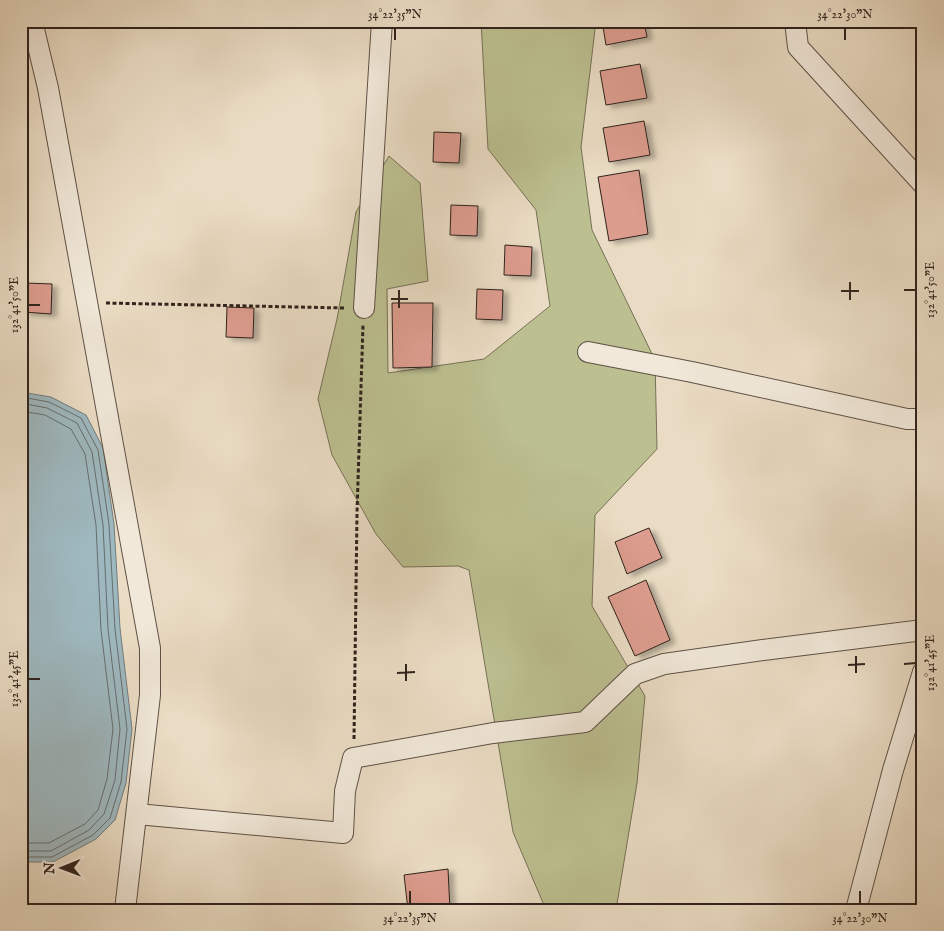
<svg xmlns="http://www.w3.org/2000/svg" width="944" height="931" font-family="'IM FELL English',serif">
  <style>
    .green { fill: #bcbf90; stroke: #767156 }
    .water { fill: #9eb8bf; stroke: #727c7e }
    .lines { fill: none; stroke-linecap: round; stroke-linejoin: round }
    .shore { stroke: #666e6e; stroke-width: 1 }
    .building { fill: #dc9c8e; stroke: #2f231c; filter: url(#shadow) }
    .minor-casing { stroke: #5e5146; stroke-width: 22 }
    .path { stroke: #2f231c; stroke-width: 3; stroke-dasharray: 4 2.5; stroke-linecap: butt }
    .minor { stroke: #f1e8d9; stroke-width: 20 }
    .ticks { fill: none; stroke: #2f231c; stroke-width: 2 }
    .neatline { fill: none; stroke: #2f231c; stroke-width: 2 }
    .ticks-label { font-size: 12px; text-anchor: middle; fill: #2f231c }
  </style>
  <defs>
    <filter id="shadow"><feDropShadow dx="5.5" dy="3" stdDeviation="2.5" flood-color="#0004"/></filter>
  </defs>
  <rect width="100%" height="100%" fill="#eadcc4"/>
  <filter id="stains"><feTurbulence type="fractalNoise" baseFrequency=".004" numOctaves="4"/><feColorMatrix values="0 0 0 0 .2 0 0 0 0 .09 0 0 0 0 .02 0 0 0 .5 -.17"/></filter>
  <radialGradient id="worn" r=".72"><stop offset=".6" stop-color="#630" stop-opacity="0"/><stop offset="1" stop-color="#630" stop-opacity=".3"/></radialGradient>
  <path class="green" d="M481,21H596L581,147L592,230L655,360L657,449L595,515L592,606L645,696L637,783L616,910H546L513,832L469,570L458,566L403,567L376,534L332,455L318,399L337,319L356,212L389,156L420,183L428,281L387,289L388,373L484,359L550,306L536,210L488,149Z"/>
  <path class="water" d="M21,392L51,397L86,415L103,448L114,524L120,628L132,729L126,783L115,820L96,839L53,862H21Z"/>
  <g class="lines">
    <g class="shore">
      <path d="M21,397L49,402L81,418L98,450L109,524L115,629L127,729L121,782L110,818L93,835L52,857H21"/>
      <path d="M21,403L47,408L77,423L92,452L103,525L108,629L120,729L115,780L104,814L89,830L51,851H21"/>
      <path d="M21,411L45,415L71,429L85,454L96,525L101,630L113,729L107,779L98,810L85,824L49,843H21"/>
    </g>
  </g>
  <g class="building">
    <path d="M602,21H644L647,37L606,45Z"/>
    <path d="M640,64L647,98L606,105L600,71Z"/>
    <path d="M644,121L650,155L609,162L603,128Z"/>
    <path d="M434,132L461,133L459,163L433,162Z"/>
    <path d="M639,170L648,234L609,241L598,177Z"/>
    <path d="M451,205L478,206L477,236L450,235Z"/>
    <path d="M505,245L532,247L531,276L504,275Z"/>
    <path d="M25,283L52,284L51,314L24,312Z"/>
    <path d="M477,289L503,290L502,320L476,319Z"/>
    <path d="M392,303H433L432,367L393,368Z"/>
    <path d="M227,307L254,308L253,338L226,337Z"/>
    <path d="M649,528L662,558L627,574L615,542Z"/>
    <path d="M646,580L670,640L635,656L608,597Z"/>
    <path d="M448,869L450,910H408L404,875Z"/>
    <path d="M884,905L917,910H884Z"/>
  </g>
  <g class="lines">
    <g class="minor-casing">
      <g id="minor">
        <path d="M32,21L48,88L150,648V695L125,910"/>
        <path d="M795,21L798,47L923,184"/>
        <path d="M364,308L382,21"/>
        <path d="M588,352L692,372L907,419H923"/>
        <path d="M137,814L343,833L345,791L353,758L493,733L585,722L635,674L664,664L763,650L923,630"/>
        <path d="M856,910L893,770L923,672"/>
      </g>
    </g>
    <g class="path">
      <path d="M106,303L344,308"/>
      <path d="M354,739L357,513L363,325"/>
    </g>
    <use href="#minor" class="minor"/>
  </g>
  <path class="ticks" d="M395,28V40M845,28V40M850,282V300M399,290V308M904,290H916M841,291H859M391,299H408M28,305H40M856,656V673M406,664V681M904,664L916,663M848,665L865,664M397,673L415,672M28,679H40M410,891V904M860,891V904"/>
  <rect width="944" height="931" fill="none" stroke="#eadcc4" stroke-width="55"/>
  <g transform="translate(62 868) rotate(269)" stroke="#f1e8d9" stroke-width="4" paint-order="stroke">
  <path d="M0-4L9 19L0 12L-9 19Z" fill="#2f231c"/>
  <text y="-8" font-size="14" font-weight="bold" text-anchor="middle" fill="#2f231c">N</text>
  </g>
  <rect x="28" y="28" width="888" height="876" class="neatline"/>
  <g class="ticks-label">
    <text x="395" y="18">34°22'35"N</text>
    <text x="845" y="18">34°22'30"N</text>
    <text transform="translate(930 290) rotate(-90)" y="4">132°41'50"E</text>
    <text transform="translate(14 305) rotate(-90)" y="4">132°41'50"E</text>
    <text transform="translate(930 663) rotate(-90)" y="4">132°41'45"E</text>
    <text transform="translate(14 679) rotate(-90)" y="4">132°41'45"E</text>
    <text x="410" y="922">34°22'35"N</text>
    <text x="860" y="922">34°22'30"N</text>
  </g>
  <rect width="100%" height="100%" filter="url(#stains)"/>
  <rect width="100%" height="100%" fill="url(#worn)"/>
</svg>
